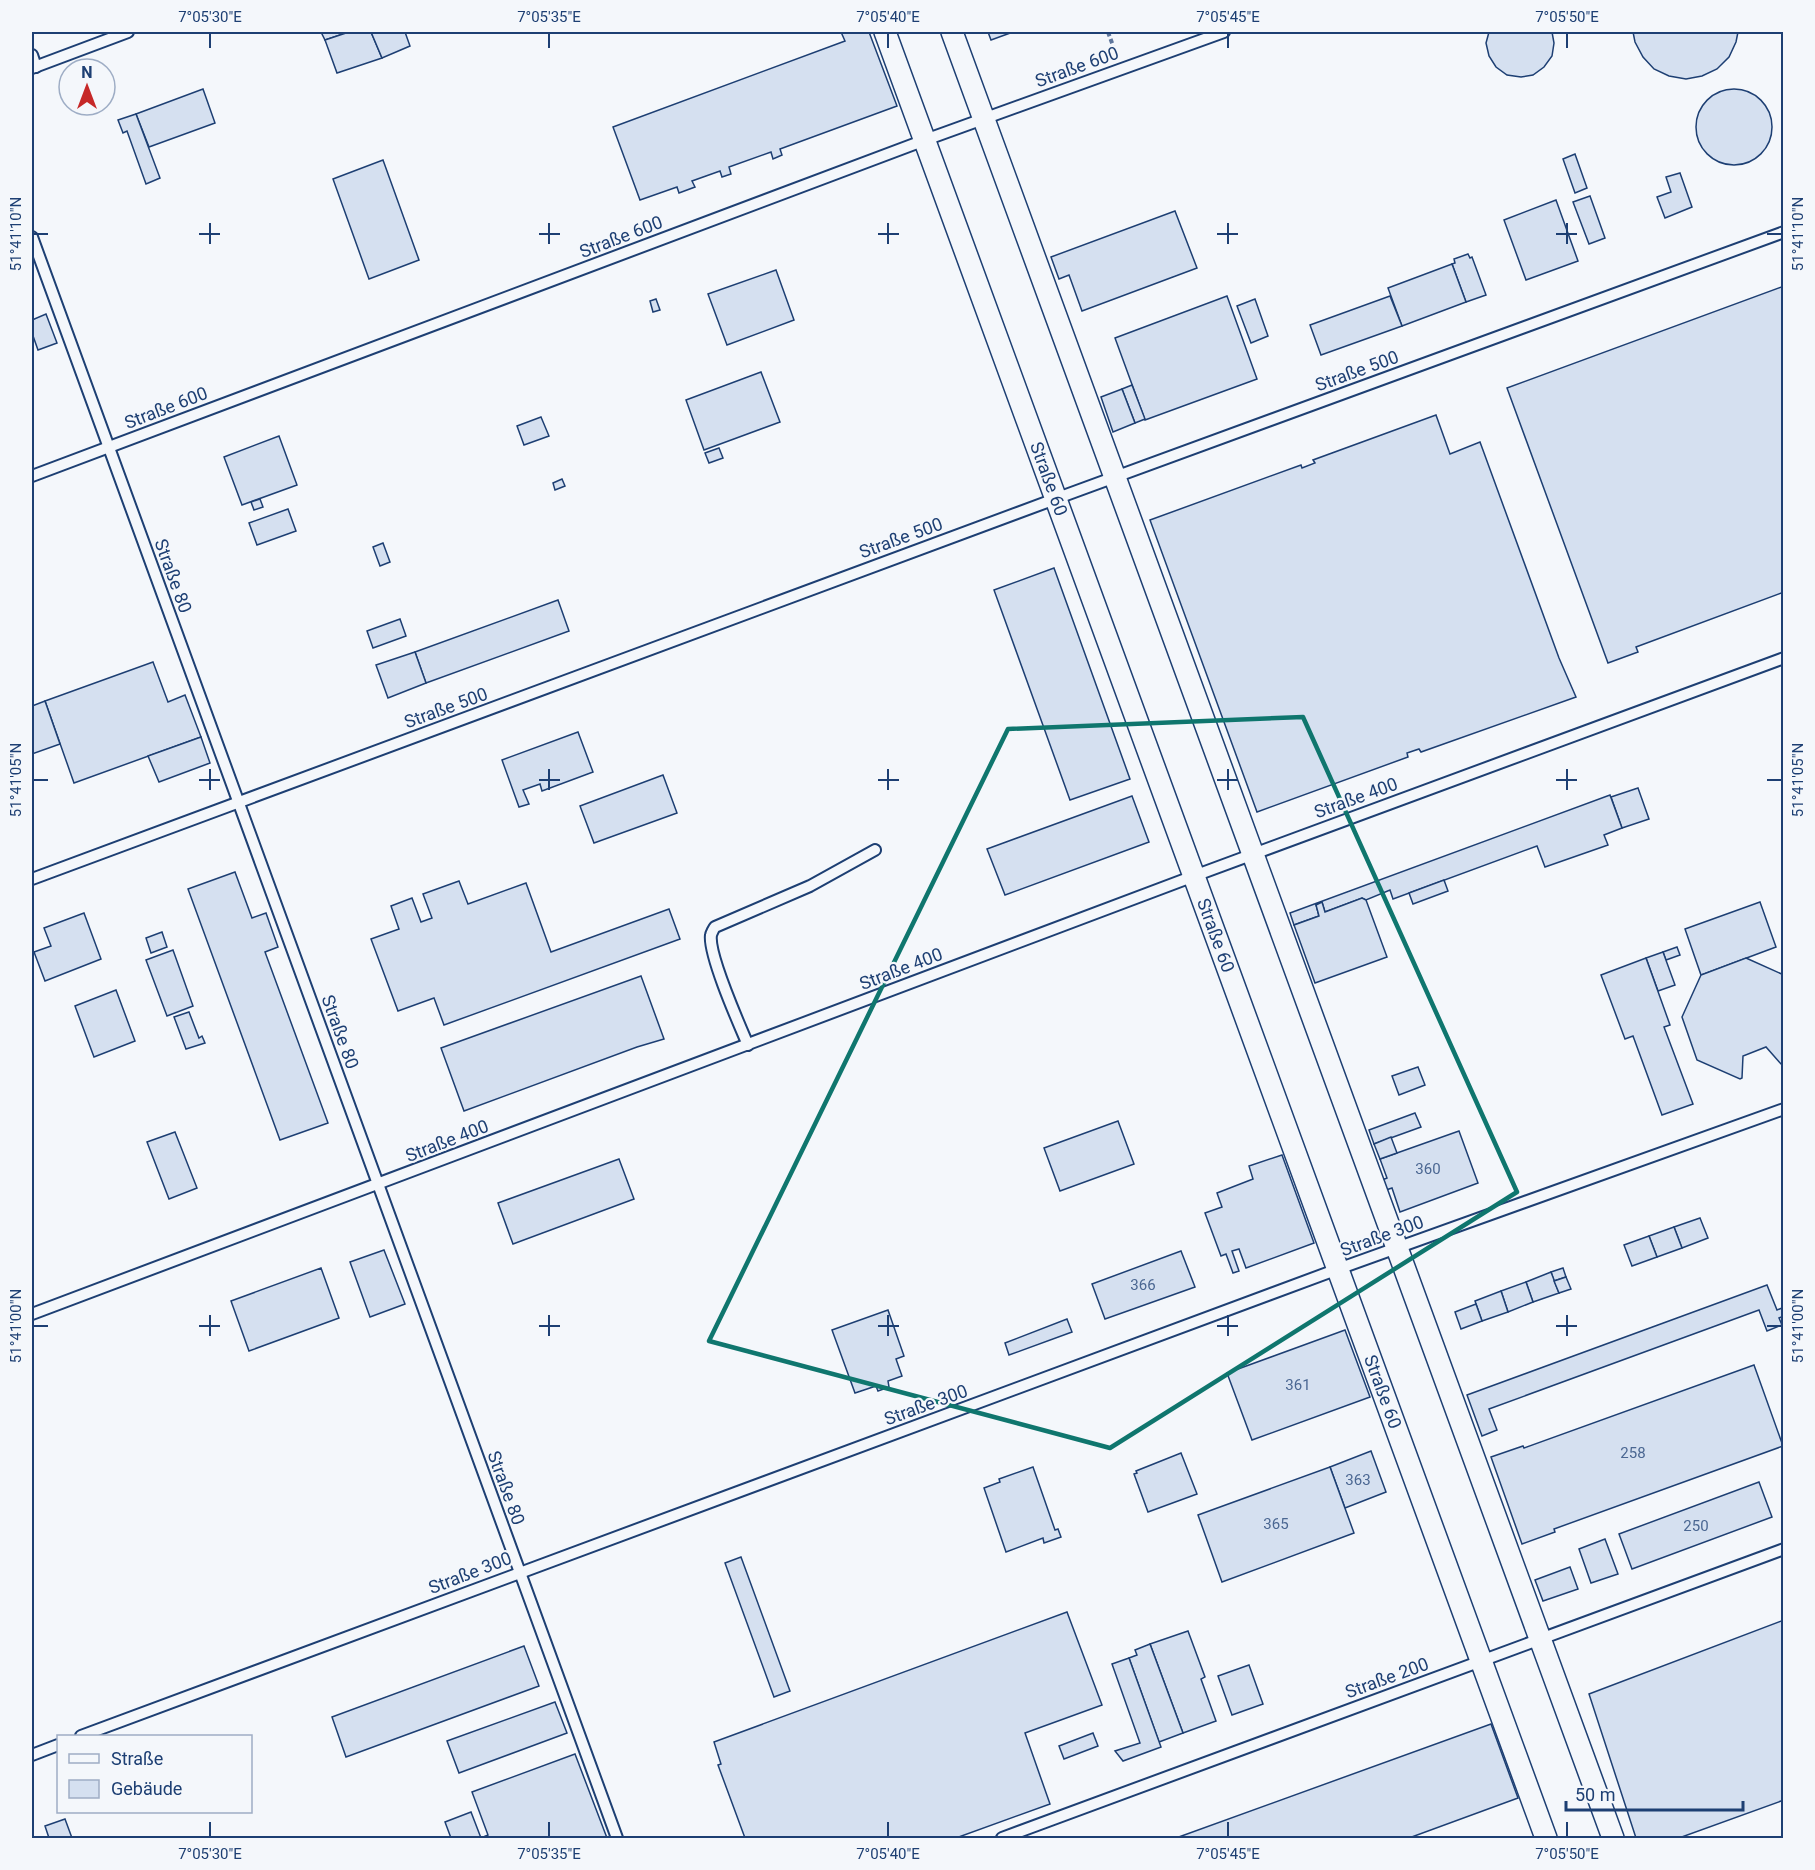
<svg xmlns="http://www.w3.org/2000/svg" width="1815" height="1870" font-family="Roboto,sans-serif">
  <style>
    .building { fill: #d5e0f0; stroke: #1d3f73; stroke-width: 1.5 }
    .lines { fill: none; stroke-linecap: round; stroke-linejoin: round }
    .lane-casing { stroke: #1d3f73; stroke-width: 14 }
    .street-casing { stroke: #1d3f73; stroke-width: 24 }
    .path { stroke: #5e769c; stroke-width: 4; stroke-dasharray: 4.5 3; stroke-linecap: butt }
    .lane { stroke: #f4f7fb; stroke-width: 10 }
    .street { stroke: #f4f7fb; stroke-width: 21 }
    .marked { fill: none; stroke: #0f766e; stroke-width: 4.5; stroke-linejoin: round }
    .ticks { fill: none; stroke: #1d3f73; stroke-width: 2 }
    .labels { text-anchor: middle; stroke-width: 4.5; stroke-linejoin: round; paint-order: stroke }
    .number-label { font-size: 15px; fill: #4b6792 }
    .street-label { font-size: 18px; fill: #1d3f73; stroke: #f4f7fb }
    .neatline { fill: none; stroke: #1d3f73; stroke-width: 2 }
    .ticks-label { font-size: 15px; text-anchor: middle; fill: #1d3f73 }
  </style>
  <rect width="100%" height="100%" fill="#f4f7fb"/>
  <g class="building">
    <path d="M321,32H349L325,40Z"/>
    <path d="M349,32H371L382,58L337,73L325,40Z"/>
    <path d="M371,32H405L410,46L382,58Z"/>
    <path d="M841,32H869L897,106L780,149L782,155L773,159L771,152L729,167L731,174L722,177L720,171L692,181L695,187L679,193L677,187L640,200L613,127L845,41Z"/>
    <path d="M988,32H1013L991,40Z"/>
    <path d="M1489,32H1552L1554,43L1552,56L1544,67L1533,75L1521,77L1507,75L1496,67L1489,56L1486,43Z"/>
    <path d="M1633,32H1738L1736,42L1729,57L1717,69L1702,76L1686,79L1669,76L1654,69L1643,57L1635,42Z"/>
    <circle cx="1734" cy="127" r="38"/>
    <path d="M203,89L215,123L149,147L136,114Z"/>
    <path d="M136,114L160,178L146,184L127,131L123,133L118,120Z"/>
    <path d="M1575,154L1587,188L1575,193L1563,159Z"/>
    <path d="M383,160L419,260L369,279L333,179Z"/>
    <path d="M1680,173L1692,207L1665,218L1657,197L1671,192L1666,177Z"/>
    <path d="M1590,196L1605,238L1589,244L1573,202Z"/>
    <path d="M1556,200L1578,261L1526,280L1504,220Z"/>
    <path d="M1175,211L1197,268L1082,311L1069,275L1059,279L1051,257Z"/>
    <path d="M1468,254L1470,258L1472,257L1486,295L1466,302L1452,264L1455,263L1454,259Z"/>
    <path d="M1452,264L1466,302L1402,326L1388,288Z"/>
    <path d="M776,270L794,320L727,345L708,294Z"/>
    <path d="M1784,286V592L1636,647L1638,652L1608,663L1507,388Z"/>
    <path d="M1227,296L1257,379L1145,420L1115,338Z"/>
    <path d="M1390,296L1402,326L1321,355L1310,325Z"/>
    <path d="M656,299L660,310L653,312L650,301Z"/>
    <path d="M1255,299L1268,336L1251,343L1237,306Z"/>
    <path d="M46,314L57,343L38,350L32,333V320Z"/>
    <path d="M761,372L780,422L704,450L686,400Z"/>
    <path d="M1132,385L1145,419L1135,423L1122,389Z"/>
    <path d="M1122,389L1135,423L1113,432L1101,397Z"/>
    <path d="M1436,415L1450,454L1480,442L1559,658L1576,697L1421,752L1419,749L1407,753L1408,757L1257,812L1150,520L1301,465L1302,468L1315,463L1313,460Z"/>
    <path d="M541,417L549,436L524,445L517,426Z"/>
    <path d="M279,436L297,485L242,505L224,457Z"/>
    <path d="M719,448L723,458L709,463L705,453Z"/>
    <path d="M562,479L565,486L555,490L553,483Z"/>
    <path d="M260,499L263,507L254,510L251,502Z"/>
    <path d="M288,509L296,531L257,545L249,523Z"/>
    <path d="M383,543L390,562L380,566L373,547Z"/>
    <path d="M1054,568L1130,779L1070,800L994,590Z"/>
    <path d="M558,600L569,631L426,683L415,652Z"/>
    <path d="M400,619L406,636L373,648L367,631Z"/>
    <path d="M415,652L426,683L388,698L376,665Z"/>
    <path d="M153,662L168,702L185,695L201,737L74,783L45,701Z"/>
    <path d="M45,701L60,744L32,754V706Z"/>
    <path d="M578,732L593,772L542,791L540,784L523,790L529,804L519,807L502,760Z"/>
    <path d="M201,737L210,763L159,782L148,756Z"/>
    <path d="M663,775L677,813L594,843L580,806Z"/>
    <path d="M1638,788L1649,819L1622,828L1611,797Z"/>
    <path d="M1610,795L1622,828L1604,835L1608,845L1545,867L1537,846L1393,899L1390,890L1366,900L1362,898L1325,912L1322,902L1316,905L1319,916L1294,925L1290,913Z"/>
    <path d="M1132,796L1149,842L1005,895L987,849Z"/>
    <path d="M235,872L252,918L266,913L278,947L265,952L328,1123L280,1140L188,889Z"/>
    <path d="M1444,880L1448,891L1413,904L1409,893Z"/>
    <path d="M459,881L468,904L526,883L551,952L669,909L680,939L444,1025L434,998L398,1011L371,939L399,929L391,906L412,898L421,922L432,918L423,894Z"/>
    <path d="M1362,898L1366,900L1387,957L1315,983L1294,925L1319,916L1316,905L1322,902L1325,912Z"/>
    <path d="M1760,902L1776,947L1701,975L1685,929Z"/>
    <path d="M84,913L101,959L45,981L34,952L51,946L44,928Z"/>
    <path d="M162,932L167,947L151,953L146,938Z"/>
    <path d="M1677,947L1680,955L1666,960L1663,952Z"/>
    <path d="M173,950L193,1006L167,1016L146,960Z"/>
    <path d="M1663,952L1675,985L1658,991L1646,958Z"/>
    <path d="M1646,958L1670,1025L1664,1027L1693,1104L1662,1115L1633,1036L1625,1039L1601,975Z"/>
    <path d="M1746,958L1784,975V1063L1781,1064L1766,1047L1743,1056L1742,1078L1740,1079L1697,1060L1682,1017L1701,975Z"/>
    <path d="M641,976L664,1039L637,1047L464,1111L441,1048Z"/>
    <path d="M116,990L135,1041L94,1057L75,1006Z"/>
    <path d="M189,1012L199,1038L202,1036L205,1043L186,1049L174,1017Z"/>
    <path d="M1418,1067L1425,1085L1399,1095L1392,1076Z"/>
    <path d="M1415,1113L1421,1127L1374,1144L1369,1130Z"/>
    <path d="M1118,1121L1134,1164L1060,1191L1044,1148Z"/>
    <path d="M1459,1131L1478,1183L1400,1212L1392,1188L1386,1190L1382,1180L1387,1178L1380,1159Z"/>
    <path d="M175,1132L197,1188L169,1199L147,1142Z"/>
    <path d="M1391,1137L1397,1153L1380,1159L1374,1144Z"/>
    <path d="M1282,1155L1314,1243L1246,1268L1239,1249L1232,1251L1239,1271L1233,1273L1226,1254L1221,1256L1205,1213L1222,1207L1217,1193L1253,1179L1249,1166Z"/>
    <path d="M619,1159L634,1199L513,1244L498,1203Z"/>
    <path d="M1700,1218L1708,1238L1682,1248L1674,1227Z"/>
    <path d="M1674,1227L1682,1248L1657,1257L1649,1236Z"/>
    <path d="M1649,1236L1657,1257L1632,1266L1624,1245Z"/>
    <path d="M384,1250L405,1304L370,1317L350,1262Z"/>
    <path d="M1181,1251L1195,1287L1105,1319L1092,1284Z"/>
    <path d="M321,1268L339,1318L249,1351L231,1301Z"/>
    <path d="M1563,1268L1566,1277L1554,1281L1551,1272Z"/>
    <path d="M1551,1272L1559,1293L1533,1302L1526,1282Z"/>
    <path d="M1566,1277L1571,1289L1559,1293L1554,1281Z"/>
    <path d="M1526,1282L1533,1302L1508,1312L1501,1291Z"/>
    <path d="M1767,1285L1777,1310L1782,1308L1784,1316L1779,1318L1782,1325L1767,1331L1759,1310L1489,1409L1497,1430L1482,1436L1467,1395Z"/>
    <path d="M1501,1291L1508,1312L1482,1321L1475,1301Z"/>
    <path d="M1476,1304L1482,1321L1461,1329L1455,1312Z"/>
    <path d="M888,1310L904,1356L896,1359L902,1376L888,1381L889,1387L878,1391L876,1386L855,1393L832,1330Z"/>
    <path d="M1067,1319L1072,1332L1009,1355L1005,1343Z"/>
    <path d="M1345,1330L1370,1397L1252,1440L1227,1373Z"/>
    <path d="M1754,1365L1783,1446L1554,1529L1555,1532L1522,1544L1491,1457L1523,1446L1524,1448Z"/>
    <path d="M1371,1451L1386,1492L1345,1508L1330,1467Z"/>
    <path d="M1181,1453L1197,1494L1148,1512L1134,1474L1137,1473L1136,1471Z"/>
    <path d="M1033,1467L1055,1530L1058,1529L1061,1537L1044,1543L1043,1538L1006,1552L984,1488L1000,1482L999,1479Z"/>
    <path d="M1330,1467L1354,1533L1222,1582L1198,1515Z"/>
    <path d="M1759,1482L1772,1517L1632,1569L1619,1534Z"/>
    <path d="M1605,1539L1618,1574L1591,1583L1579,1549Z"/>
    <path d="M741,1557L790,1691L774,1697L725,1563Z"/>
    <path d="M1570,1567L1578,1589L1543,1601L1535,1580Z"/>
    <path d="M1067,1612L1102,1705L1025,1733L1050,1804L956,1838H745L718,1765L721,1764L714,1742Z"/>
    <path d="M1784,1620V1800L1679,1838H1636L1589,1694Z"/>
    <path d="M1188,1631L1205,1677L1201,1679L1216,1721L1183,1733L1150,1644Z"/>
    <path d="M1150,1644L1183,1733L1159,1742L1129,1658L1137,1655L1135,1650Z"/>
    <path d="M524,1646L539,1686L346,1757L332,1717Z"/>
    <path d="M1129,1658L1161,1747L1123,1761L1115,1751L1140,1743L1112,1664Z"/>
    <path d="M1249,1665L1263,1704L1232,1715L1218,1676Z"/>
    <path d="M555,1702L567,1733L459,1773L447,1741Z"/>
    <path d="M1491,1724L1518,1798L1409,1838H1176Z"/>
    <path d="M1093,1733L1098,1746L1064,1759L1059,1746Z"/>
    <path d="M575,1754L607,1838H451L445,1822L471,1812L481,1838L488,1835L472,1792Z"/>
    <path d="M65,1819L72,1838H49L45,1826Z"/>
  </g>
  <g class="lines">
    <g class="lane-casing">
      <g id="lane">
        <path d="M32,55L36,67"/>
        <path d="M32,68L128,32"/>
        <path d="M32,237L617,1838"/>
        <path d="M32,476L925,140L1224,32"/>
        <path d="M32,879L1055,499L1784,232"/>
        <path d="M748,1045C739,1024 708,954 711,935C711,934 714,928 715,927L810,886L875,850"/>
        <path d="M32,1314L1194,876L1784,658"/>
        <path d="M81,1736L1338,1269L1784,1109"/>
        <path d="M32,1755L58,1745"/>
        <path d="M1002,1838L1784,1549"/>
      </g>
    </g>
    <g class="street-casing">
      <g id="street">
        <path id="s1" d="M885,32L1546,1838"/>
        <path d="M952,32L1613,1838"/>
      </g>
    </g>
    <path class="path" d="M1108,32L1116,54"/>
    <use href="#lane" class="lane"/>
    <use href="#street" class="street"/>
  </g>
  <path class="marked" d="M1303,717L1517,1192L1110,1448L709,1341L1008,729Z"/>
  <path class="ticks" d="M210,33V48M549,33V48M888,33V48M1228,33V48M1567,33V48M210,223V244M549,223V244M888,223V244M1228,223V244M1567,223V244M33,234H48M199,234H220M539,234H560M878,234H899M1217,234H1238M1556,234H1577M1767,234H1782M210,769V790M549,769V790M888,769V790M1228,769V790M1567,769V790M33,780H48M199,780H220M539,780H560M878,780H899M1217,780H1238M1556,780H1577M1767,780H1782M210,1315V1336M549,1315V1336M888,1315V1336M1228,1315V1336M1567,1315V1336M33,1326H48M199,1326H220M539,1326H560M878,1326H899M1217,1326H1238M1556,1326H1577M1767,1326H1782M210,1822V1837M549,1822V1837M888,1822V1837M1228,1822V1837M1567,1822V1837"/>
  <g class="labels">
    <g class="number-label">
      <text x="1428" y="1174">360</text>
      <text x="1143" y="1290">366</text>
      <text x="1298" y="1390">361</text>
      <text x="1633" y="1458">258</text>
      <text x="1358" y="1485">363</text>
      <text x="1276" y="1529">365</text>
      <text x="1696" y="1531">250</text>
    </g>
    <g class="street-label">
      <text transform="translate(1077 67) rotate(-20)" y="6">Straße 600</text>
      <text transform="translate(621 237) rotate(-21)" y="6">Straße 600</text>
      <text transform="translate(1357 371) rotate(-20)" y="6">Straße 500</text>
      <text transform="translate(166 408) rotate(-21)" y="6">Straße 600</text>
      <text dy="6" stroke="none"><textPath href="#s1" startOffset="476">Straße 60</textPath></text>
      <text transform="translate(901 538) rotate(-20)" y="6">Straße 500</text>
      <text transform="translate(173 576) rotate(70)" y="6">Straße 80</text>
      <text transform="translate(446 708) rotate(-20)" y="6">Straße 500</text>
      <text transform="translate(1356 798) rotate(-20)" y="6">Straße 400</text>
      <text dy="6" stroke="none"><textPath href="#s1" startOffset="962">Straße 60</textPath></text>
      <text transform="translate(901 969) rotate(-21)" y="6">Straße 400</text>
      <text transform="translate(340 1032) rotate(70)" y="6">Straße 80</text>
      <text transform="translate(447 1141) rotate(-21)" y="6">Straße 400</text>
      <text transform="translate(1382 1236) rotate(-20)" y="6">Straße 300</text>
      <text dy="6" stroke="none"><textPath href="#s1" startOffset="1448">Straße 60</textPath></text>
      <text transform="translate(926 1405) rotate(-20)" y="6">Straße 300</text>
      <text transform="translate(506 1488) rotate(70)" y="6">Straße 80</text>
      <text transform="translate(470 1573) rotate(-21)" y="6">Straße 300</text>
      <text transform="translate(1387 1678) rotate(-20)" y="6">Straße 200</text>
    </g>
  </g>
  <rect width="1815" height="1870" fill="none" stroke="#f4f7fb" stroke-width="66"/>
  <rect x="57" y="1735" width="195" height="78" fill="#f4f7fb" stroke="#9eadc5" stroke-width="1.5"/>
  <rect x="69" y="1754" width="30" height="9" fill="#f4f7fb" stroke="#9eadc5" stroke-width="1.5"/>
  <text x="111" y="1765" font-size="18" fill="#1d3f73">Straße</text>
  <rect x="69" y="1780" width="30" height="18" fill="#d5e0f0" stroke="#9eadc5" stroke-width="1.5"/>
  <text x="111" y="1795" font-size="18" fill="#1d3f73">Gebäude</text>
  <g transform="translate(87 87)"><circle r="28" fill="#f4f7fb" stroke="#9eadc5" stroke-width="1.5"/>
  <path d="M0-4.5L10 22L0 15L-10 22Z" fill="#c62828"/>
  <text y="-9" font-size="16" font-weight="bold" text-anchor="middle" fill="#1d3f73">N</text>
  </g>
  <path d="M1566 1801v9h177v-9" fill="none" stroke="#1d3f73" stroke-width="3"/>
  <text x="1575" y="1801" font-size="18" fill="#1d3f73" stroke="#f4f7fb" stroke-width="4.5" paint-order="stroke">50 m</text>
  <rect x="33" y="33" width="1749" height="1804" class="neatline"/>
  <g class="ticks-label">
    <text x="210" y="22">7°05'30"E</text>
    <text x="549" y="22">7°05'35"E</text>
    <text x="888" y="22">7°05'40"E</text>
    <text x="1228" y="22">7°05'45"E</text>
    <text x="1567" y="22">7°05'50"E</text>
    <text transform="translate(16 234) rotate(-90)" y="5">51°41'10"N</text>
    <text transform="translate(1798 234) rotate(-90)" y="5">51°41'10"N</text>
    <text transform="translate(16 780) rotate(-90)" y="5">51°41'05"N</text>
    <text transform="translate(1798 780) rotate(-90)" y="5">51°41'05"N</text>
    <text transform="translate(16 1326) rotate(-90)" y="5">51°41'00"N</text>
    <text transform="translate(1798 1326) rotate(-90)" y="5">51°41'00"N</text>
    <text x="210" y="1859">7°05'30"E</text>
    <text x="549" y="1859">7°05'35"E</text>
    <text x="888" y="1859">7°05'40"E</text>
    <text x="1228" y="1859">7°05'45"E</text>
    <text x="1567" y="1859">7°05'50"E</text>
  </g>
</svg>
